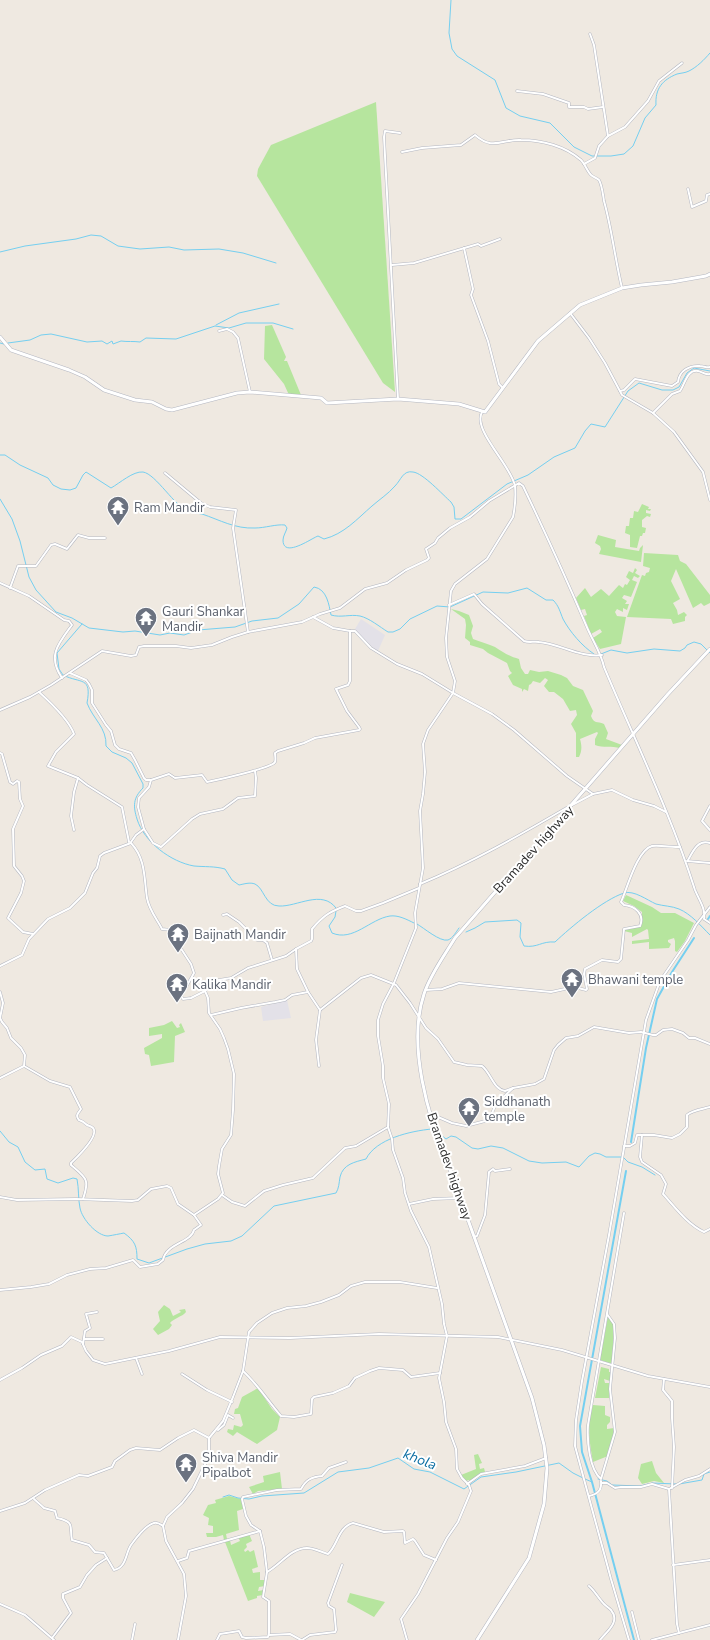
<svg xmlns="http://www.w3.org/2000/svg" width="710" height="1640" font-family="'Nunito Sans',sans-serif">
  <style>
    .industrial { fill: #e3e1e8 }
    .green { fill: #b6e59e }
    .lines { fill: none; stroke-linecap: round; stroke-linejoin: round }
    .stream { stroke: #75cff0; stroke-width: 1 }
    .canal { stroke: #75cff0; stroke-width: 2 }
    .street-casing { stroke: #b4b7c1; stroke-width: 3 }
    .secondary-casing { stroke: #b4b7c1; stroke-width: 4 }
    .street { stroke: #fff; stroke-width: 2 }
    .secondary { stroke: #fff; stroke-width: 3 }
    .labels { text-anchor: middle; stroke-width: 4; stroke-linejoin: round; paint-order: stroke }
    .worship-label { font-size: 13px; fill: #5b616d; stroke: #fff; text-anchor: start }
    .street-label { font-size: 13px; fill: #2e2e2e; stroke: #fff }
    .water-label { font-size: 14px; font-style: italic; fill: #0d6fa3; stroke: #fff }
  </style>
  <rect width="100%" height="100%" fill="#efe9e1"/>
  <g class="industrial">
    <path d="M361,619L385,635L378,651L364,641L355,629Z"/>
    <path d="M287,1000L291,1018L263,1021L261,1007Z"/>
  </g>
  <g class="green">
    <path d="M376,102L395,392L383,383L257,176L258,169L271,145Z"/>
    <path d="M272,325L286,357L284,361H287L301,395H289L284,384L264,359L265,326Z"/>
    <path d="M642,504L649,507L648,509H651L650,511L646,510V513L651,514L650,517L647,516L642,520V527L646,528L645,533H643L642,536H640L637,548L630,547V535L625,533L626,526H629L630,518H633L634,511L638,512Z"/>
    <path d="M598,535L616,540L615,547L639,551L640,548L643,545L641,562L599,554L601,549L600,546L595,543Z"/>
    <path d="M644,553L678,555L680,561L686,564L710,595V603L704,606L701,603L693,608L676,569L671,581L680,599L673,603L677,610L678,615L684,612L687,615L685,617V621L673,624L671,619L627,617L642,575L645,576L646,573L649,572L650,568L643,566Z"/>
    <path d="M635,568L637,570L635,573L640,576L638,578L634,576L632,580L637,582L631,597L624,595L622,598L627,601L625,604H629L627,610L623,608V612L617,609L615,612L617,616L626,617L621,644L600,649L593,638L602,632L600,629L591,634L584,616L587,615L585,609L581,610L576,598L585,588L591,597L601,589L609,596L619,585L623,588L625,584L627,585L630,580L626,577L629,571L633,573Z"/>
    <path d="M451,609L459,611L469,615L473,626L471,633L473,639C480,642 489,644 495,647C503,652 510,657 519,659L521,668L525,674H528L530,670L539,672L548,671L561,675L567,678L573,686L583,690L593,711L591,716C594,724 597,721 604,724L608,733L606,739L622,745L620,748C612,746 603,748 595,745V739L598,733L597,732L580,739C582,746 582,751 579,757H576V733L571,724L577,715L576,710L570,711L563,699L554,692H549L544,686L548,680L545,678L540,683L533,681L531,684L529,685L528,691L524,689L522,692V689L513,685L508,676L512,673L510,671L507,663L488,653L483,649L470,645V642L465,638L466,625L465,619Z"/>
    <path d="M626,895L652,907L661,913H675L694,923L685,941L677,952L675,951V941L674,938L668,940V942L671,944L669,948L649,949V942L632,944V941L649,939L648,930L647,929L632,937V933L624,931V929L640,926L642,921V912L634,906L623,901Z"/>
    <path d="M172,1021L177,1028L180,1027L179,1025L181,1023L185,1032L175,1036L174,1062L151,1066L149,1055L145,1054L144,1048L162,1038V1034L149,1036V1028L164,1025Z"/>
    <path d="M164,1305L170,1309L173,1316L181,1312L179,1310L185,1309L186,1312C182,1317 174,1318 170,1323L172,1325L169,1329L158,1335L153,1329L160,1321L158,1312Z"/>
    <path d="M608,1316L614,1325L612,1364L600,1360Z"/>
    <path d="M601,1367L609,1369V1372H611L610,1381L604,1379L605,1383H610L609,1398H595Z"/>
    <path d="M258,1388L272,1409L280,1417L277,1430L257,1444L237,1432L233,1436L227,1432L228,1429L233,1430L234,1425L241,1427L243,1425L240,1414H234L235,1409L238,1408L242,1397Z"/>
    <path d="M593,1405L605,1406V1415L610,1417V1422L607,1425V1429L614,1428L613,1438L608,1456L593,1462C589,1440 587,1426 593,1405Z"/>
    <path d="M478,1454L482,1463L479,1464L480,1469L484,1468L485,1472L470,1482L469,1480L466,1481L461,1475L476,1469L474,1455Z"/>
    <path d="M652,1461L656,1473L664,1483L654,1481L642,1484L638,1478L641,1464Z"/>
    <path d="M280,1472L282,1489L258,1491L253,1494L249,1487L264,1482L263,1476Z"/>
    <path d="M229,1496L241,1499L243,1509L237,1511L239,1530L226,1534L227,1539L224,1540L223,1535L216,1537H207L206,1533H213V1526L208,1525L209,1518L203,1515L208,1505L216,1503L215,1500Z"/>
    <path d="M249,1534L252,1541L246,1544L247,1547L244,1550L245,1552L248,1550L250,1552L254,1550L258,1567L252,1569L253,1573L260,1572V1580H265V1586L259,1587L258,1591L264,1590L263,1595L257,1596V1598L248,1601L225,1542L230,1540L231,1545L240,1541L238,1537Z"/>
    <path d="M350,1593L385,1602L374,1617L347,1602Z"/>
  </g>
  <g class="lines">
    <g class="stream">
      <path d="M451,0L449,33L452,49L457,56L495,80L506,108L520,116L550,123L574,147L592,156H611L624,154L633,146L645,118L656,105C655,89 662,80 677,74C681,73 685,73 689,71C697,67 704,60 710,53"/>
      <path d="M0,252L25,246L76,239L91,235L101,236L118,246L140,249L169,247L184,250L219,249L243,253L276,263"/>
      <path d="M216,325L239,313L279,304"/>
      <path d="M0,343L4,344"/>
      <path d="M8,343L30,340L41,335L51,334L87,342L102,341L107,344L112,341L113,344L121,341C128,342 133,341 140,342L146,338L176,339L215,326L229,328L246,323H273L293,329"/>
      <path d="M0,455H5L20,465L48,478L53,485L61,489L70,490L76,488L83,475L86,472L111,488C120,483 133,471 143,472C156,474 175,507 189,512C193,513 198,513 202,514C220,520 235,529 255,528C265,528 276,524 285,525L287,528C286,532 283,536 283,540C283,559 312,538 318,536L324,539C344,534 357,519 372,506C380,499 388,494 395,486C401,480 403,470 413,472C423,473 443,495 451,502L454,507L455,519H461L507,484L528,475L554,457L575,448L585,431L591,424L605,427L628,391L639,383L662,390H673L679,387L687,373L694,368L710,371"/>
      <path d="M0,499L12,519L20,541L29,577L36,590L56,612L72,618L89,628L123,632L135,631L160,635L170,633L184,635L198,630L235,627L252,621L278,618L299,604L314,587C327,589 329,605 331,615C341,618 350,614 360,616C369,618 380,627 388,632H393L400,629L410,619L437,606L450,607L483,592L508,593L527,588L546,600H553C559,606 560,612 563,619C570,632 582,646 594,654"/>
      <path d="M82,624L57,653L59,669L63,675C81,684 92,676 87,703C93,719 107,728 106,746L112,752L126,758L132,763L143,784V788C133,798 133,806 137,819C144,842 171,862 194,866C205,867 214,866 225,869L232,880L239,885C244,884 250,882 255,884C264,888 265,906 279,906C297,907 322,889 336,908"/>
      <path d="M601,654L611,650L627,653L654,649L680,651L685,648L687,645L694,642L701,644L710,653"/>
      <path d="M336,911L335,917L329,926L332,933C353,942 370,919 390,916C398,915 406,919 414,923"/>
      <path d="M417,924C424,928 440,942 448,940C453,938 456,932 459,928"/>
      <path d="M466,932L475,928L485,922L517,920L521,923L520,937L524,946C538,948 541,941 555,942C571,927 603,900 624,893C634,890 647,900 656,904C663,906 672,906 679,909C691,914 701,926 710,935"/>
      <path d="M0,1131L9,1142L18,1147L25,1162L35,1170L45,1169L47,1179L58,1183L73,1178L77,1179C79,1189 78,1199 80,1208C82,1219 97,1236 108,1236C114,1235 119,1234 124,1233C135,1241 137,1246 137,1259L149,1263L187,1249L205,1244L231,1241L242,1236L274,1206L336,1193C339,1188 339,1183 340,1177C343,1164 355,1162 366,1159C376,1139 410,1131 432,1129"/>
      <path d="M437,1132L446,1139L451,1136L456,1137L472,1148L478,1149L491,1146L503,1148L529,1161L542,1163L566,1162L579,1167L589,1156L595,1153L600,1154L606,1157H623L628,1162L642,1167L655,1175"/>
      <path d="M585,1479L592,1482"/>
      <path d="M598,1479L607,1481L612,1485L640,1486L648,1484"/>
      <path d="M652,1483L676,1484"/>
      <path d="M679,1484L702,1480L704,1474L710,1472"/>
      <path d="M223,1497L229,1495L238,1498L249,1499L262,1496L304,1493L338,1472L369,1468L398,1458L414,1469L430,1472L464,1489L481,1477L516,1472L559,1463L573,1473L583,1478"/>
    </g>
    <g class="canal">
      <path d="M708,919L710,916"/>
      <path d="M631,1142L646,1048L657,999L672,972L694,938"/>
      <path d="M626,1171L580,1426L582,1452L592,1482L634,1640"/>
    </g>
    <g class="street-casing">
      <g id="street">
        <path d="M590,34L594,45L608,136"/>
        <path d="M517,91L543,94L569,103V107H584L588,109L603,107"/>
        <path d="M402,152L422,148L461,145L475,135C493,151 502,139 521,140C542,140 565,146 581,160C585,164 587,171 591,175C593,177 597,178 599,180C602,185 603,195 604,201C612,230 615,259 622,288"/>
        <path d="M584,164L595,158L599,146L608,136L625,127L648,101L659,81L682,63"/>
        <path d="M688,189L692,207L706,201L707,195L710,194"/>
        <path d="M464,248L473,289L471,295L488,341L499,384L503,388"/>
        <path d="M392,265L414,263L478,244L481,246L500,239"/>
        <path d="M570,313L589,338L605,363L622,395L653,413L674,432L703,472L710,500"/>
        <path d="M219,331L227,329L233,332L238,338L250,392"/>
        <path d="M620,391L624,390L635,379L672,386L678,382C679,371 689,365 700,366C704,366 706,368 710,367"/>
        <path d="M398,399L384,137L385,131L400,133"/>
        <path d="M653,413L672,394L680,391C685,384 687,369 698,371C703,372 704,375 710,374"/>
        <path d="M165,473L201,503L210,507L236,510L233,528L248,632"/>
        <path d="M0,583L29,596L64,620L69,621L72,625C58,644 47,656 62,678"/>
        <path d="M10,588L18,566H36L51,545L55,544L67,549L78,535L89,538H105"/>
        <path d="M449,605L474,594L482,604L524,641C529,643 534,641 539,642C560,644 581,658 602,655"/>
        <path d="M313,617L333,628L350,631"/>
        <path d="M70,673L86,680L89,684L92,690V703L106,725L111,731L115,745L119,749L131,753L135,760L144,778L146,780H151"/>
        <path d="M39,692C50,702 69,720 74,734L56,752L48,766L78,778L87,785L122,807L129,842"/>
        <path d="M0,710L30,697L51,685L102,651L131,656L136,655L139,647L144,646H176L191,648L212,645L232,637L248,632L302,622L320,614L340,608L365,589L387,583L406,570L427,560L429,558L426,549L435,543L438,538L450,528L470,517L489,501L519,483L523,486C545,532 566,578 586,625C592,640 601,652 604,667C635,741 671,814 695,890C699,900 706,909 704,919L710,923"/>
        <path d="M0,753L2,754L10,782L13,784L17,781L19,782L20,799L23,806L13,829L14,866L22,876L24,881L21,893L8,918L23,932L33,934"/>
        <path d="M572,805L593,794L612,790L633,800L654,806L666,812"/>
        <path d="M710,806L702,821L710,830"/>
        <path d="M144,829L153,843L161,847L192,819L200,814L223,809L238,798L255,796L256,778L255,771"/>
        <path d="M74,830L71,816L74,792L78,778"/>
        <path d="M131,842L136,835L144,829L138,807L139,798L149,787L151,780L169,774L175,778L202,775L207,782C217,780 272,768 275,762C276,759 275,756 275,753L278,751L304,743L315,738L359,730L360,729L359,727L347,711L336,689L348,685L350,681V631H355L371,648L397,664L422,674L453,693L492,714L514,730L567,776L593,794"/>
        <path d="M688,860C693,851 698,839 710,843"/>
        <path d="M687,861L710,863"/>
        <path d="M420,884C471,863 520,835 568,807"/>
        <path d="M223,915L227,914L239,922L257,940H263L267,943L272,960"/>
        <path d="M296,949L311,941L312,939V929C323,916 329,912 345,906L356,911H361L383,903L419,888"/>
        <path d="M0,966L22,955L29,939L48,919L70,908L85,893L93,873L97,868L100,856L104,853L131,843C146,859 144,879 147,898C149,910 157,919 162,929L171,930L178,944L191,964L194,973L181,996L183,999L191,998L205,991L213,981L231,978L248,968L286,956L296,949L297,969L308,992L320,1010L361,978L371,975L396,985L410,1003L426,1028L438,1039L454,1062L467,1065L482,1066C491,1073 493,1089 505,1091L513,1088"/>
        <path d="M426,990L442,989L459,983L551,992L574,987L586,990L587,989L584,974L585,969L602,960L618,962L621,959L624,929L640,926C645,914 635,906 624,905L621,902C627,889 637,850 652,846C658,845 672,847 680,847"/>
        <path d="M0,992L3,1003L0,1018L2,1022L7,1028L11,1038L21,1048L25,1055L24,1066L50,1081L70,1087L81,1109C78,1113 75,1116 79,1120C83,1121 84,1122 87,1125C89,1126 91,1126 93,1128C100,1136 76,1158 71,1163V1165C86,1178 90,1179 83,1199"/>
        <path d="M211,1015L241,1008L275,1002L285,1000L292,995L308,992"/>
        <path d="M319,1066L316,1040L320,1010"/>
        <path d="M0,1078L24,1066"/>
        <path d="M431,1114L452,1123L466,1126L489,1120L496,1104L513,1088L535,1084L544,1079L554,1050L558,1045L566,1038L578,1036L594,1027L629,1033L641,1032L653,1035H656L663,1030L672,1029L683,1033L689,1038H695L710,1044"/>
        <path d="M642,1135L640,1157L642,1162L661,1175L666,1184L663,1194C675,1207 687,1224 704,1232L710,1229"/>
        <path d="M624,1146H630L635,1143L637,1135H654L672,1138L680,1134L687,1127V1115C692,1110 703,1109 710,1107"/>
        <path d="M222,1195L232,1202L245,1206L264,1191L283,1185L313,1178L345,1148L356,1146L388,1127"/>
        <path d="M0,1197L17,1200L76,1199L132,1201L138,1200L151,1189L167,1186L171,1188L178,1204L194,1215L218,1199L223,1193L218,1174L219,1166L222,1149L231,1135L233,1110L234,1074L228,1049L224,1038L220,1029L209,1013L208,998L205,991"/>
        <path d="M409,1204L433,1199L460,1198"/>
        <path d="M474,1237L477,1236L485,1215L489,1172L493,1169L495,1171L510,1169"/>
        <path d="M0,1290L31,1287L49,1284L67,1275L90,1269L106,1268L133,1260L140,1267L158,1264L163,1260C166,1243 191,1243 194,1230L201,1225L194,1215"/>
        <path d="M607,1314L614,1324L615,1338L610,1389L615,1432L601,1479C589,1469 587,1440 588,1425L624,1213"/>
        <path d="M84,1339H103"/>
        <path d="M83,1344L85,1331L90,1328L86,1314L97,1312"/>
        <path d="M136,1358L142,1374"/>
        <path d="M243,1371C258,1385 268,1401 281,1416L294,1417L311,1414L312,1399L314,1397L333,1393L349,1386L355,1378L370,1371L379,1368L403,1370L411,1377L440,1373"/>
        <path d="M182,1374L207,1390L232,1402"/>
        <path d="M664,1379L663,1390L672,1401V1418L674,1447L672,1488"/>
        <path d="M0,1380L22,1368L41,1355L62,1346L71,1337L82,1342L86,1351L93,1360L105,1364L169,1351L220,1337L290,1338L379,1334L498,1337L562,1350L648,1376L710,1387"/>
        <path d="M218,1430L224,1425L228,1415L233,1418"/>
        <path d="M602,1483H607L615,1488L621,1487H641L652,1484L669,1489"/>
        <path d="M467,1484L481,1474L525,1466L546,1458"/>
        <path d="M589,1496C598,1494 602,1490 601,1481"/>
        <path d="M34,1499L44,1508L55,1511L57,1518C76,1522 69,1527 72,1540L89,1545L95,1552L104,1553L114,1570C127,1567 125,1554 131,1545C136,1538 146,1525 154,1523C158,1522 160,1524 163,1526"/>
        <path d="M0,1511L25,1503L45,1490L79,1475L88,1476L112,1467L115,1461L130,1450L136,1448L160,1450L178,1438L194,1430L209,1438"/>
        <path d="M260,1531L251,1525L246,1516L242,1499L243,1497L277,1490L301,1489C306,1480 311,1477 322,1476L329,1468L346,1462"/>
        <path d="M178,1561L187,1558L189,1551L260,1531L264,1547L267,1572"/>
        <path d="M673,1565L710,1560"/>
        <path d="M589,1586C595,1591 598,1598 604,1604C606,1606 609,1608 611,1610C621,1622 606,1632 600,1640"/>
        <path d="M0,1604L25,1615L54,1640"/>
        <path d="M632,1612L639,1640"/>
        <path d="M679,1633L677,1624L669,1489L685,1480L699,1476L710,1469"/>
        <path d="M269,1635L290,1634L301,1640"/>
        <path d="M52,1638L71,1613L63,1598V1594L80,1587L87,1575L96,1565L107,1558"/>
        <path d="M132,1640L135,1624"/>
        <path d="M178,1640L186,1596L184,1574L166,1541L163,1526L167,1517L182,1503L193,1489L209,1456V1438L223,1421L233,1397L243,1371L249,1332L257,1323L272,1313L287,1308L306,1306L321,1302L339,1295L351,1286L365,1282H400L437,1288"/>
        <path d="M217,1640L220,1634L239,1631L242,1637L246,1638L268,1637L269,1633V1601L263,1597L267,1572C280,1565 291,1548 307,1548C314,1548 321,1552 328,1554C338,1545 338,1527 353,1523L384,1532L403,1531L404,1532L405,1543L413,1539L415,1541L424,1555L436,1560"/>
        <path d="M302,1640L310,1635L335,1632L336,1630L334,1609L329,1606L328,1603L342,1565"/>
        <path d="M407,1640L401,1619L418,1594L447,1538L458,1522L471,1491L469,1485L462,1478L457,1469L456,1449L446,1422L444,1402L439,1378L447,1336L444,1324L442,1304L429,1247L411,1211L405,1193L403,1178L393,1150L392,1139L388,1127L389,1104L383,1078V1066L378,1036V1020L383,1004L394,983L416,928L415,913L423,868L420,811L423,794L425,772L423,744L428,730L453,693L455,681L447,657L446,638L451,591L455,584L487,559L513,517C515,507 516,496 515,486C511,465 472,430 482,412"/>
        <path d="M629,1640L611,1579L575,1446L576,1420L582,1381L609,1235L646,1020L660,981L688,940L696,925L710,907"/>
        <path d="M652,1640L710,1625"/>
      </g>
    </g>
    <g class="secondary-casing">
      <g id="secondary">
        <path d="M0,337L11,350L69,370L85,377L104,390L135,400L152,402L166,409L172,410L237,393L250,392L321,398L327,403L398,399L459,404L485,412L538,341L580,305L622,288L641,285L672,282L706,276L710,274"/>
        <path d="M477,1640L529,1558L544,1504L547,1468L544,1445L532,1398L448,1164C428,1117 407,1045 424,994C430,975 444,956 455,938L668,694L710,649"/>
      </g>
    </g>
    <use href="#street" class="street"/>
    <use href="#secondary" class="secondary"/>
  </g>
  <defs>
    <g id="temple-pin" transform="scale(1.15)"><path d="M0 17L-7.5 6A9.5 9.5 0 1 1 7.5 6Z" fill="#6b7280" stroke="#fff"/><path d="M0-6L5-2H3V0L6.5 2.5H4V6H1.5V3h-3V6H-4V2.5H-6.5L-3 0V-2H-5Z" fill="#fff"/></g>
  </defs>
  <g fill-rule="evenodd">
    <use href="#temple-pin" x="118" y="507"/>
    <use href="#temple-pin" x="146" y="618"/>
    <use href="#temple-pin" x="178" y="934"/>
    <use href="#temple-pin" x="572" y="979"/>
    <use href="#temple-pin" x="177" y="984"/>
    <use href="#temple-pin" x="469" y="1108"/>
    <use href="#temple-pin" x="186" y="1464"/>
  </g>
  <g class="labels">
    <g class="worship-label">
      <text x="134" y="512">Ram Mandir</text>
      <text x="162" y="616">Gauri Shankar<tspan x="162" dy="15">Mandir</tspan></text>
      <text x="194" y="939">Baijnath Mandir</text>
      <text x="588" y="984">Bhawani temple</text>
      <text x="192" y="989">Kalika Mandir</text>
      <text x="484" y="1106">Siddhanath<tspan x="484" dy="15">temple</tspan></text>
      <text x="202" y="1462">Shiva Mandir<tspan x="202" dy="15">Pipalbot</tspan></text>
    </g>
    <g class="street-label">
      <text transform="translate(533 849) rotate(-48)" y="5">Bramadev highway</text>
      <text transform="translate(450 1166) rotate(71)" y="5">Bramadev highway</text>
    </g>
    <g class="water-label">
      <text transform="translate(420 1459) rotate(21)" y="5">khola</text>
    </g>
  </g>
</svg>
